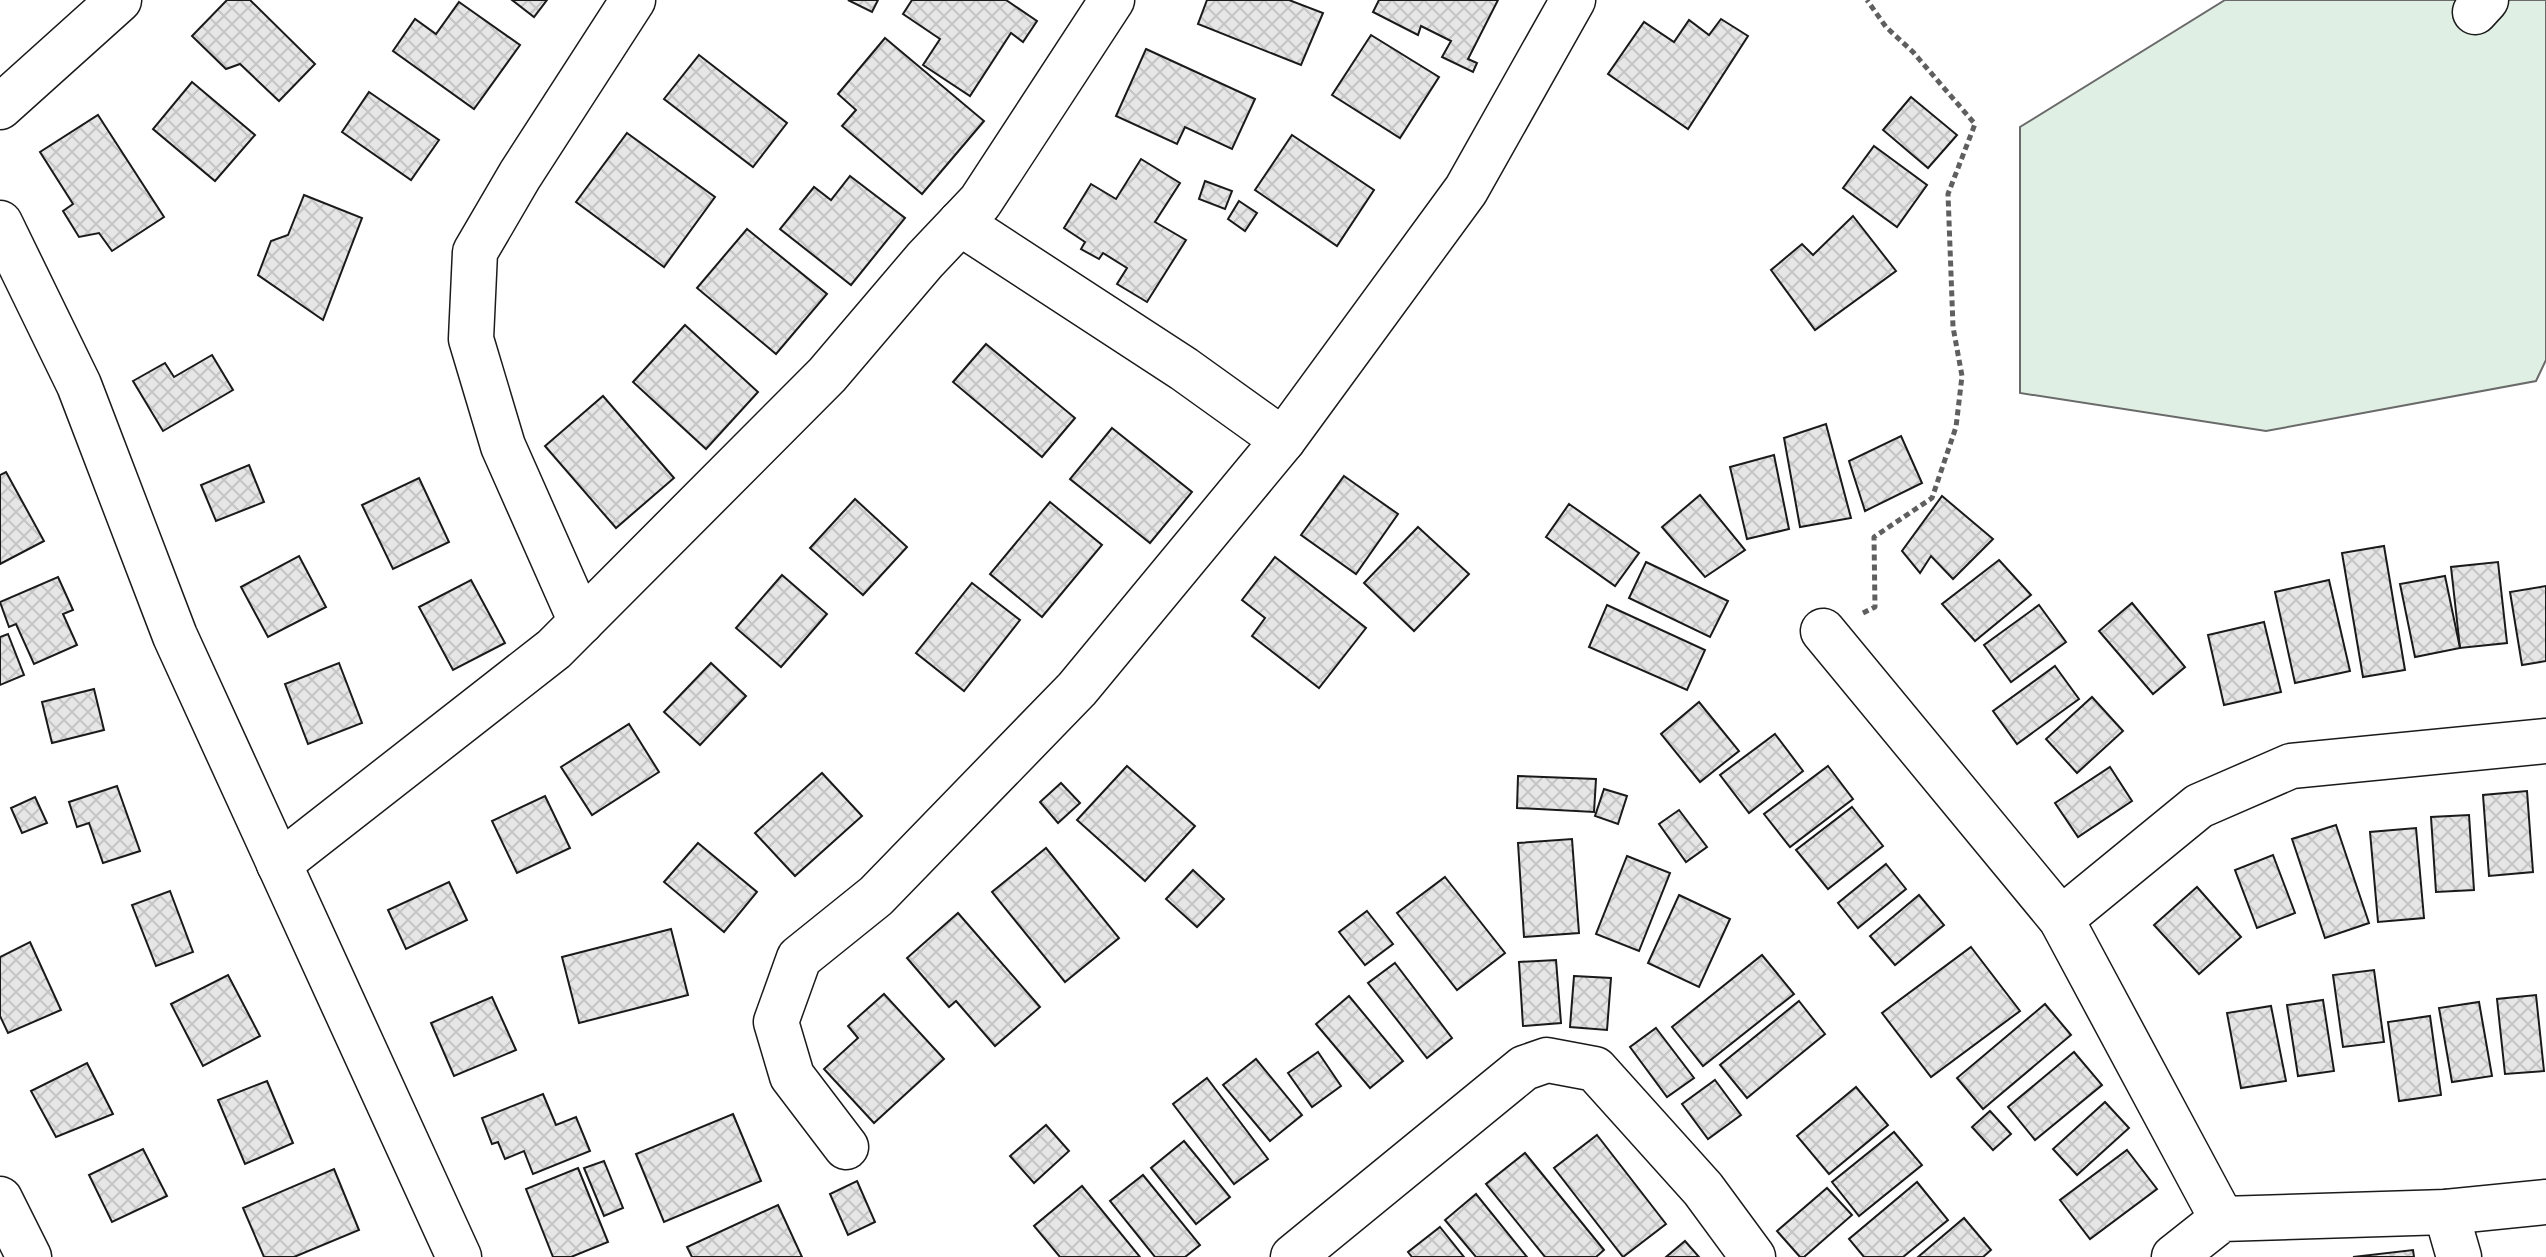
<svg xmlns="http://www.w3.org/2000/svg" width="2546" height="1257" font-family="Overpass,sans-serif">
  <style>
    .grass { fill: #e0efe3; stroke: #6a6a6a; stroke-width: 2 }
    .building { fill: url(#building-cross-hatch); stroke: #1a1a1a; stroke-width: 2 }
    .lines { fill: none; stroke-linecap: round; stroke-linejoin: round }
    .minor-casing { stroke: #1a1a1a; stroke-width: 47 }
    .path { stroke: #5f5f5f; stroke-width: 5; stroke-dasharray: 6 4; stroke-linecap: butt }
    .minor { stroke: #fff; stroke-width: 44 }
  </style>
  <defs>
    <pattern id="building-cross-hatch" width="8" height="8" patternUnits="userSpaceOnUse" patternTransform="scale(2)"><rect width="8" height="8" fill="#e6e6e6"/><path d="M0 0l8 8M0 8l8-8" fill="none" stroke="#c5c5c5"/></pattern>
  </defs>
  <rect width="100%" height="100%" fill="#fff"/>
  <path class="grass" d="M2225,0H2546V360L2536,381L2266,431L2020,393V127Z"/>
  <g class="building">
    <path d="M227,0H250L315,64L279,101L240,64L226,69L192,36Z"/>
    <path d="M512,0H547L534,17Z"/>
    <path d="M848,0H878L872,12Z"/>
    <path d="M912,0H1006L1037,21L1023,42L1011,33L970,96L923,65L940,39L903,14Z"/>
    <path d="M1207,0H1289L1323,13L1301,65L1198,24Z"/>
    <path d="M1379,0H1498L1468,59L1477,63L1473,72L1442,57L1451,41L1421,26L1418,35L1373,12Z"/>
    <path d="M459,2L520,45L474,109L393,51L415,19L436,34Z"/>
    <path d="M1721,19L1748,36L1688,129L1608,74L1644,22L1674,42L1689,20L1709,35Z"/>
    <path d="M1371,35L1439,77L1400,138L1332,95Z"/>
    <path d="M885,38L984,121L922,194L842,126L856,110L838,94Z"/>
    <path d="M1146,49L1255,99L1232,149L1185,127L1177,144L1116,116Z"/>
    <path d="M699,55L787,123L753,167L664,99Z"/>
    <path d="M192,82L255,135L215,181L153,129Z"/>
    <path d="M369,92L439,140L411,180L342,132Z"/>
    <path d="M1911,97L1957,135L1928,168L1883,130Z"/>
    <path d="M98,115L164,217L112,251L99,233L79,237L63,211L73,204L40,152Z"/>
    <path d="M627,133L715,197L664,267L576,202Z"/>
    <path d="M1292,135L1374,190L1337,246L1255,190Z"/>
    <path d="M1874,146L1927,185L1897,227L1843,188Z"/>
    <path d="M1141,159L1180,183L1155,222L1186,240L1147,302L1117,284L1127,268L1103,253L1099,259L1081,249L1085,242L1064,228L1091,184L1116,199Z"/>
    <path d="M850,176L905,218L851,285L780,229L814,187L831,200Z"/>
    <path d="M1205,181L1232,191L1225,209L1199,199Z"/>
    <path d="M304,195L362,218L323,320L258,275L271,241L288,235Z"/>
    <path d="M1239,201L1257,213L1245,231L1228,219Z"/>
    <path d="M1853,216L1896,271L1815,330L1771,270L1802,244L1813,255Z"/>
    <path d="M747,229L827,294L776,354L697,288Z"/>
    <path d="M685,325L758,392L706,449L633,382Z"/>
    <path d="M986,344L1075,418L1042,457L953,382Z"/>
    <path d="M212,355L233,390L163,431L133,381L165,363L174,377Z"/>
    <path d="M603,396L674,478L616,528L545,446Z"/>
    <path d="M1826,424L1851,518L1800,527L1784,438Z"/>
    <path d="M1112,428L1192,492L1150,543L1070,479Z"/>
    <path d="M1901,436L1922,483L1865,511L1849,461Z"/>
    <path d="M1774,455L1789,529L1747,539L1730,467Z"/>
    <path d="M249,465L264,502L216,521L201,485Z"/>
    <path d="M6,472L44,541L0,564V475Z"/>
    <path d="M1344,476L1398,514L1356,574L1301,535Z"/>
    <path d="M419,478L449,542L393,569L362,505Z"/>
    <path d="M1700,495L1745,550L1705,577L1662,527Z"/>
    <path d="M1942,496L1993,539L1953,579L1931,556L1920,573L1902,551Z"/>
    <path d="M855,499L907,547L863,595L810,548Z"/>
    <path d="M1050,502L1102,545L1042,617L990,574Z"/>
    <path d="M1569,504L1639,553L1615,586L1546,537Z"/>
    <path d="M1418,527L1469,574L1414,631L1364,583Z"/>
    <path d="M2384,546L2405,670L2363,677L2342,553Z"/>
    <path d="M299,556L326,607L268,637L241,587Z"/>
    <path d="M1275,557L1366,628L1319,688L1252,636L1265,618L1242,600Z"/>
    <path d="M1999,560L2031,595L1975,641L1942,604Z"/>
    <path d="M1646,562L1728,601L1710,637L1629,598Z"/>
    <path d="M2498,562L2507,643L2460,648L2451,567Z"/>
    <path d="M782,575L827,614L781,667L736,628Z"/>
    <path d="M2445,576L2460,648L2415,657L2400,584Z"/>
    <path d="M58,577L73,610L63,614L77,645L34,664L16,624L9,627L0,602Z"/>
    <path d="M471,580L505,643L453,670L419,607Z"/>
    <path d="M2329,580L2350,671L2295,683L2275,592Z"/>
    <path d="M972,583L1020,620L964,691L916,653Z"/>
    <path d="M2546,586V661L2522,665L2510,592Z"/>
    <path d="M2132,603L2185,667L2153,694L2099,631Z"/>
    <path d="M1607,605L1705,650L1687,690L1589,647Z"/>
    <path d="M2039,605L2066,642L2011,682L1984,645Z"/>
    <path d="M2264,622L2281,692L2224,705L2208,635Z"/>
    <path d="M8,634L24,675L0,685V637Z"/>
    <path d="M339,663L362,723L308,744L285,684Z"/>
    <path d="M711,663L746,696L700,745L664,712Z"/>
    <path d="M2055,666L2079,699L2017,744L1993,711Z"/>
    <path d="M94,689L104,730L52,743L42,702Z"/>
    <path d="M2092,697L2123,731L2077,773L2046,739Z"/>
    <path d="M1699,702L1739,751L1700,782L1661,734Z"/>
    <path d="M629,724L659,772L592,815L561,767Z"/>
    <path d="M1775,734L1803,771L1749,813L1720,775Z"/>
    <path d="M1127,766L1195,826L1145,881L1077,820Z"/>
    <path d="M1828,766L1853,799L1790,847L1764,814Z"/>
    <path d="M2110,767L2132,801L2078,837L2055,803Z"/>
    <path d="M822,773L862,816L795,876L755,833Z"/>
    <path d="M1518,776L1596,779L1594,812L1517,808Z"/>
    <path d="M1061,783L1080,803L1058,823L1040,802Z"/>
    <path d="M117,786L140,851L103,863L89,823L77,827L69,802Z"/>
    <path d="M1604,789L1627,796L1618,824L1595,816Z"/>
    <path d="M2527,791L2533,872L2489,876L2483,795Z"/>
    <path d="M545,796L570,848L517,873L492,821Z"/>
    <path d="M35,797L47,823L22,833L11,808Z"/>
    <path d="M1852,807L1883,846L1828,889L1796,850Z"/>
    <path d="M1679,810L1707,847L1686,862L1659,824Z"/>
    <path d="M2469,815L2474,890L2436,892L2431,817Z"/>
    <path d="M2336,825L2369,923L2325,938L2292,839Z"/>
    <path d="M2416,828L2424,918L2378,922L2370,832Z"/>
    <path d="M1572,839L1579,933L1524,937L1518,843Z"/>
    <path d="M698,843L757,892L724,932L664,882Z"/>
    <path d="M1046,848L1119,938L1065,982L992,892Z"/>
    <path d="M2273,855L2295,913L2257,928L2235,870Z"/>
    <path d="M1627,856L1670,873L1639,951L1596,934Z"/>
    <path d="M1886,864L1906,889L1858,928L1838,903Z"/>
    <path d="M1193,870L1224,899L1197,927L1166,899Z"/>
    <path d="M1445,877L1505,953L1457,990L1397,913Z"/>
    <path d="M449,882L467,920L406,949L388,910Z"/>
    <path d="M2197,887L2241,937L2199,974L2154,925Z"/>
    <path d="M170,891L193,952L156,966L132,905Z"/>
    <path d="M1679,895L1730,919L1699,987L1648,963Z"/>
    <path d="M1919,895L1944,925L1895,965L1870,936Z"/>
    <path d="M1367,911L1393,944L1365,965L1339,932Z"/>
    <path d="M958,913L1040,1007L995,1046L956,1001L949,1007L907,958Z"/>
    <path d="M671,929L688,995L579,1023L562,957Z"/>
    <path d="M30,942L61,1010L8,1033L0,1016V957Z"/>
    <path d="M1971,947L2020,1011L1931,1077L1882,1013Z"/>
    <path d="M1762,955L1794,994L1703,1066L1672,1027Z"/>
    <path d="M1556,960L1561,1023L1523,1026L1519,962Z"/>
    <path d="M1395,963L1452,1038L1427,1058L1368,983Z"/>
    <path d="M2374,970L2384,1042L2343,1047L2333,975Z"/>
    <path d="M228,975L260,1036L203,1066L171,1004Z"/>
    <path d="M1574,976L1611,978L1607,1030L1570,1027Z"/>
    <path d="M884,994L944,1059L874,1123L824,1069L858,1038L848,1026Z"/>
    <path d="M2536,995L2544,1071L2505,1074L2497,999Z"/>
    <path d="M1349,996L1403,1061L1370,1088L1316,1024Z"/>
    <path d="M492,997L516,1050L454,1076L431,1023Z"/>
    <path d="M2323,1000L2334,1071L2298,1076L2287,1005Z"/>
    <path d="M1799,1001L1825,1034L1747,1098L1720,1065Z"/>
    <path d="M2479,1002L2492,1076L2452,1082L2439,1008Z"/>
    <path d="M2045,1004L2071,1035L1983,1109L1957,1078Z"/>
    <path d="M2271,1006L2286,1081L2241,1088L2227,1013Z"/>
    <path d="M2430,1016L2441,1095L2399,1101L2388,1022Z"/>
    <path d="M1656,1028L1694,1078L1667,1097L1630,1047Z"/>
    <path d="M1318,1052L1341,1086L1312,1107L1288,1073Z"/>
    <path d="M2074,1052L2102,1085L2035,1140L2008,1107Z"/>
    <path d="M1256,1059L1302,1115L1270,1141L1223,1085Z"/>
    <path d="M87,1063L113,1114L56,1137L31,1091Z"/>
    <path d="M1207,1078L1268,1159L1234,1184L1173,1104Z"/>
    <path d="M1715,1080L1741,1115L1708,1139L1682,1104Z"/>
    <path d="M267,1081L293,1143L245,1164L218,1100Z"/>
    <path d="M1856,1087L1888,1125L1829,1174L1797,1136Z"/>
    <path d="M543,1094L556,1125L576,1117L590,1151L533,1174L524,1151L505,1159L498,1142L492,1144L482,1118Z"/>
    <path d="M2105,1102L2129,1128L2077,1175L2053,1149Z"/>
    <path d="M1990,1111L2011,1134L1993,1150L1972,1127Z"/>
    <path d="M733,1114L761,1181L664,1222L636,1154Z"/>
    <path d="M1046,1125L1069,1151L1034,1183L1010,1156Z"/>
    <path d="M1894,1132L1922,1165L1859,1216L1832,1182Z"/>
    <path d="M1597,1135L1666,1224L1623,1257L1554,1168Z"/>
    <path d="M1184,1141L1230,1197L1196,1224L1151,1168Z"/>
    <path d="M143,1149L167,1196L112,1222L89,1175Z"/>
    <path d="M2127,1150L2157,1189L2090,1239L2060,1200Z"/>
    <path d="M1525,1153L1604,1250L1596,1257H1545L1486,1184Z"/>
    <path d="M604,1161L623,1208L604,1216L584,1168Z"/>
    <path d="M578,1168L608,1242L571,1257H553L526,1189Z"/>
    <path d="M334,1169L359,1230L294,1257H264L243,1208Z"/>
    <path d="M1143,1175L1200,1245L1185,1257H1155L1110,1201Z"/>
    <path d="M857,1181L875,1222L848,1235L830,1194Z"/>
    <path d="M1917,1182L1948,1220L1903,1257H1864L1849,1239Z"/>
    <path d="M1082,1186L1140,1257H1060L1034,1226Z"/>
    <path d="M1827,1188L1852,1215L1804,1257H1800L1777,1231Z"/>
    <path d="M1476,1194L1527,1257H1476L1445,1220Z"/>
    <path d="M778,1205L802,1257H692L687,1247Z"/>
    <path d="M1964,1218L1991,1250L1983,1257H1918Z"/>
    <path d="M1440,1227L1464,1257H1412L1408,1252Z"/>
    <path d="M1685,1241L1699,1257H1666Z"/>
    <path d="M2413,1250L2414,1257H2353Z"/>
  </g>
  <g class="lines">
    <g class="minor-casing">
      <g id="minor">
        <path d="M2475,12L2486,0"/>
        <path d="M0,107L119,0"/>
        <path d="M0,223L79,385L175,636L459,1257"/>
        <path d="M960,223L1184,369L1283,440"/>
        <path d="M581,622L503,446L471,339L475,252L520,175L633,0"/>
        <path d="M1823,631L2061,919L2222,1219"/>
        <path d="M279,864L554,649L827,375L925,260L980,202L1112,0"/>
        <path d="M2061,919L2199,806L2291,766L2546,741"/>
        <path d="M846,1147L792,1076L776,1022L799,958L876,896L1077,689L1283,440L1466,190L1573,0"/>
        <path d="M0,1199L29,1257"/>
        <path d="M2446,1212L2459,1257"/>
        <path d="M1293,1257L1524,1068L1547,1060L1595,1069L1703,1189L1753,1257"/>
        <path d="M2174,1257L2222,1219L2446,1212L2546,1202"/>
      </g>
    </g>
    <path class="path" d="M1863,613L1875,607L1874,537L1932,498L1956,427L1962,376L1953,327L1948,194L1975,124L1913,52L1886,27L1867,0"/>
    <use href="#minor" class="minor"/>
  </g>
</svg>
